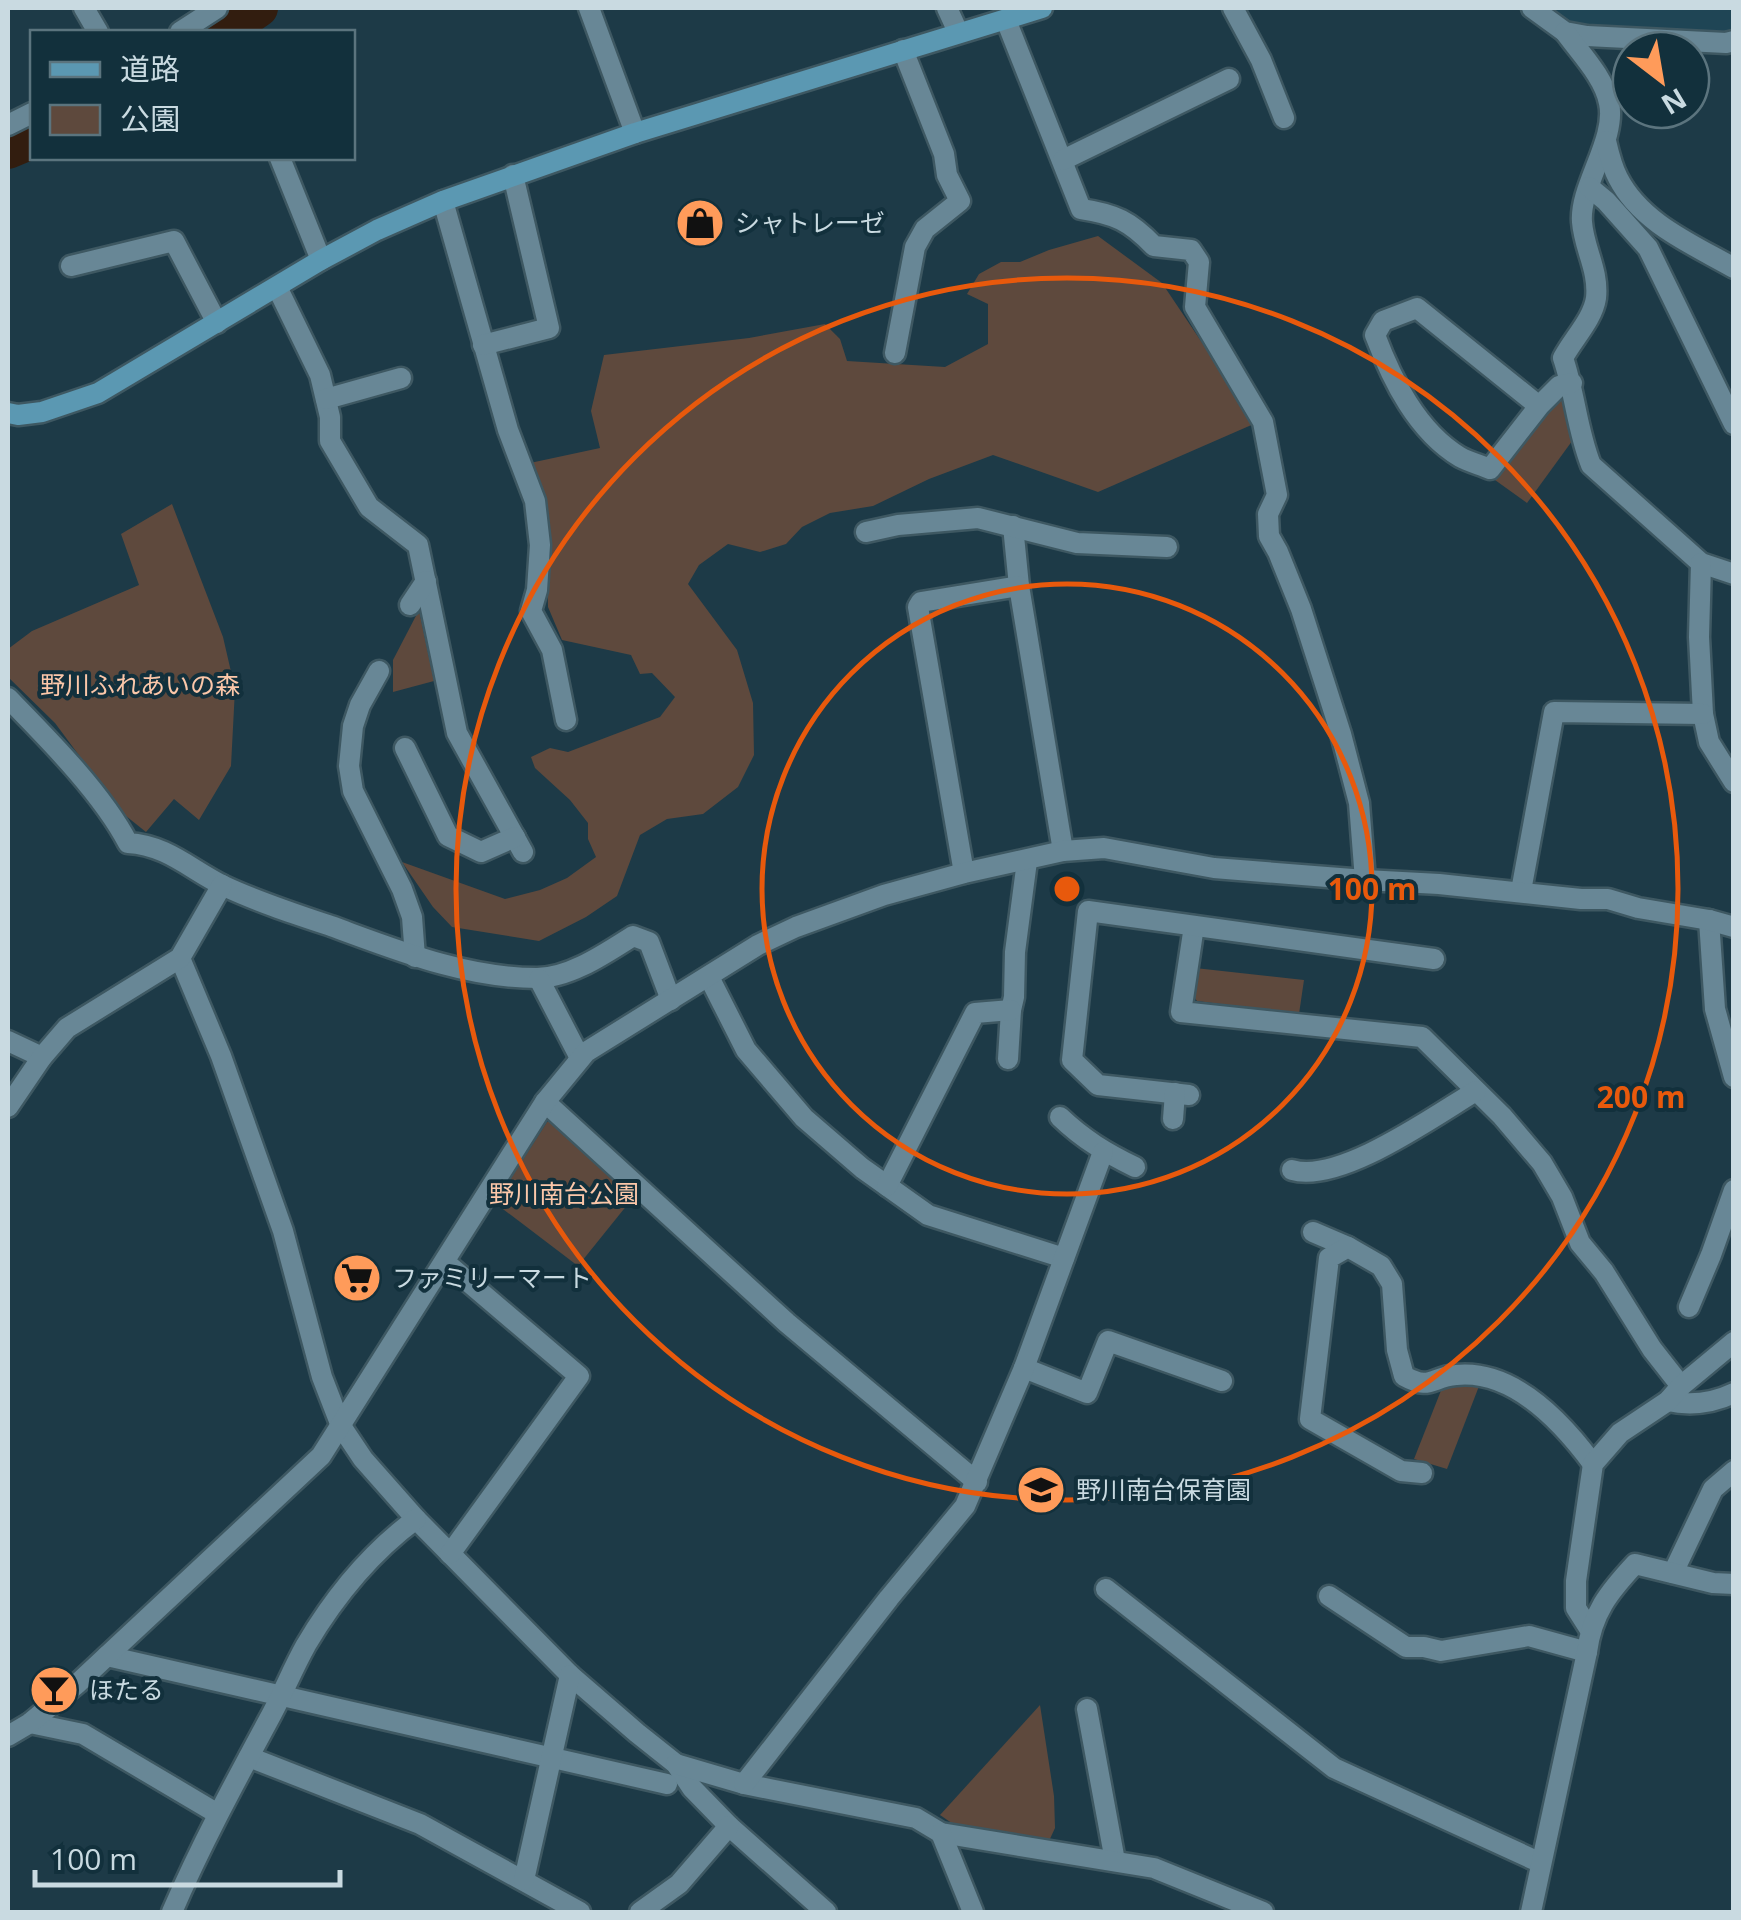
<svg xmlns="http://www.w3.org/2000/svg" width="1741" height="1920" font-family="'Open Sans','Noto Sans JP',sans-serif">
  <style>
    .built { fill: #1f4555 }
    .green { fill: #5e493d }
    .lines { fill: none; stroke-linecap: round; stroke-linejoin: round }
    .river { stroke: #321d0f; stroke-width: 38 }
    .street-casing { stroke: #3e5862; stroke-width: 25 }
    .secondary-casing { stroke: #3e5862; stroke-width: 25 }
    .street { stroke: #688796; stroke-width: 20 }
    .secondary { stroke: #5b98b2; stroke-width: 20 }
    .ring { fill: none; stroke: #e8590c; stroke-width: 5 }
    .labels { text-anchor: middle; stroke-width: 8; stroke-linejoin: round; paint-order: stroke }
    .poi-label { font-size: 25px; fill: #c9dae1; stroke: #12303c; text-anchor: start }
    .park-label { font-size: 25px; fill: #fbc7a9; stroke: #12303c }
    .centre { fill: #e8590c; stroke: #12303c; stroke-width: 5 }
    .ring-label { font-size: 30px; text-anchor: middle; font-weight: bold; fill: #e8590c; stroke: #12303c; stroke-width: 8; stroke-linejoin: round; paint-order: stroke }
  </style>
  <rect width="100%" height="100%" fill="#1d3a47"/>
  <path class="built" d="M1549,8H1733V32L1721,34L1654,32L1571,25Z"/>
  <g class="green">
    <path d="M1098,236L1162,283L1256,423L1098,492L993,455L929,479L873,506L830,513L802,527L786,544L760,552L728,544L699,565L688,584L737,650L753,703L754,755L738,787L703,814L667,819L640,835L617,896L586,917L539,941L452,927L433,907L402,862L505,899L540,890L567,878L596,857L588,839V823L570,800L535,768L531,757L550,748L568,752L660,717L675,697L652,673L640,674L631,655L562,640L548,607L546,522L530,463L600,448L591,411L604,355L749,338L825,324L840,339L847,361L945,367L988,344V304L967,294L979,274L1001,262H1020L1049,250Z"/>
    <path d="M1564,394L1575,437L1527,503L1495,480L1557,396Z"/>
    <path d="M172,504L223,637L235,689L231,766L199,820L174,799L146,832L121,812L55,723L8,677V649L32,631L139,585L121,534Z"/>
    <path d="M419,610L434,681L393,692V660Z"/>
    <path d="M1195,968L1304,980L1299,1014L1197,1001L1191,993Z"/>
    <path d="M555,1120L636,1194L578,1266L495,1203L547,1122Z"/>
    <path d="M1481,1381L1447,1469L1414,1459L1442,1388L1461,1382Z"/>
    <path d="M1040,1705L1054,1796L1055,1828L1049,1841L956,1826L940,1815Z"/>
  </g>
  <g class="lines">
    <g class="river">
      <path d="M225,32L259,8"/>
      <path d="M8,150L32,140"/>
    </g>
    <g class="street-casing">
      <g id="street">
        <path d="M84,8L98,32"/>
        <path d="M589,8L635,133"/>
        <path d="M947,8L958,32"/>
        <path d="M1233,8L1261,60L1284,118"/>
        <path d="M1532,8L1565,32L1587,36L1726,43L1734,41"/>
        <path d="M1006,20L1081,209C1115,214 1130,221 1154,246L1191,250L1199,262L1195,307L1263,422L1277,495L1268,514L1269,536L1278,552L1301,609L1341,734L1359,803L1365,880"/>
        <path d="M180,32L217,8"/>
        <path d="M1565,32C1580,53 1604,77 1609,103C1617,139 1579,187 1582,222C1584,249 1599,270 1596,298C1593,319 1573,339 1563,358C1575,393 1577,430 1591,465L1701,563L1734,574"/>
        <path d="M8,125L32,113"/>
        <path d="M1606,141C1609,154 1612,167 1618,178C1641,223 1692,244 1734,268"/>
        <path d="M280,158L321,260"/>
        <path d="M1063,160L1229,79"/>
        <path d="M1589,187L1606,201L1648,248L1734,424"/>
        <path d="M443,201L508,430L535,501L540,545L537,590L531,611L552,650L566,720"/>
        <path d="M71,266L174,241L217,323"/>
        <path d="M277,287L320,375L330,417V441L369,507L418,545L457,733L523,852"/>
        <path d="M483,345L549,328L513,175"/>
        <path d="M895,353L915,247L925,229L960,201L947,175L944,154L903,50"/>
        <path d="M326,399L401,378"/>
        <path d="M1539,406L1417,308L1383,321L1375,335C1392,380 1417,431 1460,457C1469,462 1481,465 1490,469L1539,406L1559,386L1572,383"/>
        <path d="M1013,526L1019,586"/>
        <path d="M866,532L898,525L978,518L1077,543L1167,547"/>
        <path d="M1701,563L1699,637L1703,714L1709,742L1734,782"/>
        <path d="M410,605L426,581"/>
        <path d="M379,671L360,705L353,726L349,766L353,791L402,889L412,917L415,957"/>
        <path d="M8,698C48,739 102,793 128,843C167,845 191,870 224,886C258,902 295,914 331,926C397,950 465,978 537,978C570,978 606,953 633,936L649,942L671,1000"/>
        <path d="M405,748L448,836L481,852L515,837"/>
        <path d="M964,873L918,607L921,602L1019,586L1063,851"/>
        <path d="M1521,891L1554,712L1703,714"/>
        <path d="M1709,920L1715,1009L1734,1077"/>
        <path d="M1194,926L1181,1012L1422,1037L1502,1116L1542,1163L1562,1197L1580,1243L1604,1272L1652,1349L1681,1386"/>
        <path d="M180,958L221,1056L283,1231L322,1377L341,1426L363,1459L416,1519L570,1675L637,1733L676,1764L692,1788L729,1826L826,1912"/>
        <path d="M709,977L746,1050L804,1118L862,1168L928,1215L1064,1258"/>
        <path d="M539,979L580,1058"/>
        <path d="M8,1041L42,1057"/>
        <path d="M1008,1059L1011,1010L1014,997L1015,952L1027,861"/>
        <path d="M1189,1095L1098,1085L1072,1060L1088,911L1434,959"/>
        <path d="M545,1102L787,1323L977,1482"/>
        <path d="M8,1107L42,1057L67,1028L180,958L222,885"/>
        <path d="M1060,1117C1083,1139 1106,1153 1135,1167"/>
        <path d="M1173,1119L1175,1093"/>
        <path d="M1292,1170C1340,1184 1434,1116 1476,1091"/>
        <path d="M887,1186L975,1013L1011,1010"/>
        <path d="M1313,1232L1348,1247"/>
        <path d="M445,1262L579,1376L450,1554"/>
        <path d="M1689,1307L1711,1255L1734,1190"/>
        <path d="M1024,1368L1087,1393L1108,1341L1222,1381"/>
        <path d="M1668,1401C1691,1406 1713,1403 1734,1393"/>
        <path d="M1422,1473L1401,1471L1310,1419L1329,1258L1348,1247L1381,1266L1392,1284L1397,1350L1404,1376C1431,1391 1431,1377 1456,1375C1513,1369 1562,1422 1593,1464"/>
        <path d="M1673,1573L1713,1489L1734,1471"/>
        <path d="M1106,1589L1334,1768L1541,1863"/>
        <path d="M1329,1596L1406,1647H1424L1441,1651L1529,1636L1587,1652"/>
        <path d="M1590,1630L1576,1608V1581L1593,1464L1620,1433L1668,1401L1681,1386L1734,1342"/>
        <path d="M107,1656L667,1784"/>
        <path d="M1087,1709L1115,1861"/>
        <path d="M30,1723L83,1734L218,1814"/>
        <path d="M8,1736L30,1723L78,1683L321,1456L545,1102L586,1052L758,945L796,927L884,895L964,873L1063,851L1104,848L1214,868L1365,880L1439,884L1581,899H1608L1638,908L1709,920L1734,927"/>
        <path d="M249,1757L420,1824L580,1912"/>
        <path d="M676,1764L744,1784L916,1818L941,1833L1154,1868L1263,1912"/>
        <path d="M744,1784L889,1598L965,1506L1024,1368L1103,1152"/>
        <path d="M941,1833L973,1912"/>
        <path d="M524,1880L570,1675"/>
        <path d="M172,1912C200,1847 234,1784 268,1721C282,1696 292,1670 306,1645C335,1596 370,1553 416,1519"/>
        <path d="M640,1912L679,1884L729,1826"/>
        <path d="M1531,1912L1587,1652C1592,1613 1609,1592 1635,1564L1713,1583L1734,1584"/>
      </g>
    </g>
    <g class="secondary-casing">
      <path id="secondary" d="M8,413L18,415L42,412L98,393L321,260L377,230L443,201L635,133L1042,8"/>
    </g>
    <use href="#street" class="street"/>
    <use href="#secondary" class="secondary"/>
  </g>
  <g class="ring">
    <circle cx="1067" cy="889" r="305"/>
    <circle cx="1067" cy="889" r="611"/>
  </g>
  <defs>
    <g id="shop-disc" transform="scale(2.5)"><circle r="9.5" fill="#ff9b5a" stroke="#12303c"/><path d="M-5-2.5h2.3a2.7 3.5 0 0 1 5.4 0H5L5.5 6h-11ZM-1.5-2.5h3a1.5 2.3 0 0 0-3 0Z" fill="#111"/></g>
    <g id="supermarket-disc" transform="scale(2.5)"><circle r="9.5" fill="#ff9b5a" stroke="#12303c"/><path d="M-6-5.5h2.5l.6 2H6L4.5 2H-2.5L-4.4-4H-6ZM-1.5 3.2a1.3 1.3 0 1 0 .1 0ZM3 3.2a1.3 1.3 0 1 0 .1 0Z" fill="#111"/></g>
    <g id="school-disc" transform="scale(2.5)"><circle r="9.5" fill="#ff9b5a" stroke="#12303c"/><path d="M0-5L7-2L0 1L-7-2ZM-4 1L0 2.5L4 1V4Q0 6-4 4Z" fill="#111"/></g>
    <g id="bar-disc" transform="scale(2.5)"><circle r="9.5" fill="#ff9b5a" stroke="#12303c"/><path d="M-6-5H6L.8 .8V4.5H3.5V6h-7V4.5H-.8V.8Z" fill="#111"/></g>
  </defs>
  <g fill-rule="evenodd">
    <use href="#shop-disc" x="700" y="223"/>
    <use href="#supermarket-disc" x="357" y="1278"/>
    <use href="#school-disc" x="1041" y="1490"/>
    <use href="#bar-disc" x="54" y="1690"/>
  </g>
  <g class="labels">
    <g class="poi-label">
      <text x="735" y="232">シャトレーゼ</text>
      <text x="392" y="1287">ファミリーマート</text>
      <text x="1076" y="1499">野川南台保育園</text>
      <text x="89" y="1699">ほたる</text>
    </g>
    <g class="park-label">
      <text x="140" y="694">野川ふれあいの森</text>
      <text x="564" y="1203">野川南台公園</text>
    </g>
  </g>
  <circle cx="1067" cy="889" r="15" class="centre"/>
  <g class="ring-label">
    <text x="1372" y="900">100 m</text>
    <text x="1641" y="1108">200 m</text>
  </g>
  <rect width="1741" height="1920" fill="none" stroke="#c9dae1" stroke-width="20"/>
  <rect x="30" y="30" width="325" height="130" fill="#12303c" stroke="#5b747e" stroke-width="2.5"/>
  <rect x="50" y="62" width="50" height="15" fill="#5b98b2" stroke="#5b747e" stroke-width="2.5"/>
  <text x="120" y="80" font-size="30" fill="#c9dae1">道路</text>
  <rect x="50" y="105" width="50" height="30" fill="#5e493d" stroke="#5b747e" stroke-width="2.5"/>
  <text x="120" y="130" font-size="30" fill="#c9dae1">公園</text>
  <g transform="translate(1661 80) rotate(149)"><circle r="48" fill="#12303c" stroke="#5b747e" stroke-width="2.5"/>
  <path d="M0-8L18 38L0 25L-18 38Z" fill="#ff9b5a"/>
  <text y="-15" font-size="28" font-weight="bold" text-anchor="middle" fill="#c9dae1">N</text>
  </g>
  <path d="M35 1870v15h305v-15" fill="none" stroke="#c9dae1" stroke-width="5"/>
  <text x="50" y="1870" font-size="30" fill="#c9dae1" stroke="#12303c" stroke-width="8" paint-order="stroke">100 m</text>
</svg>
